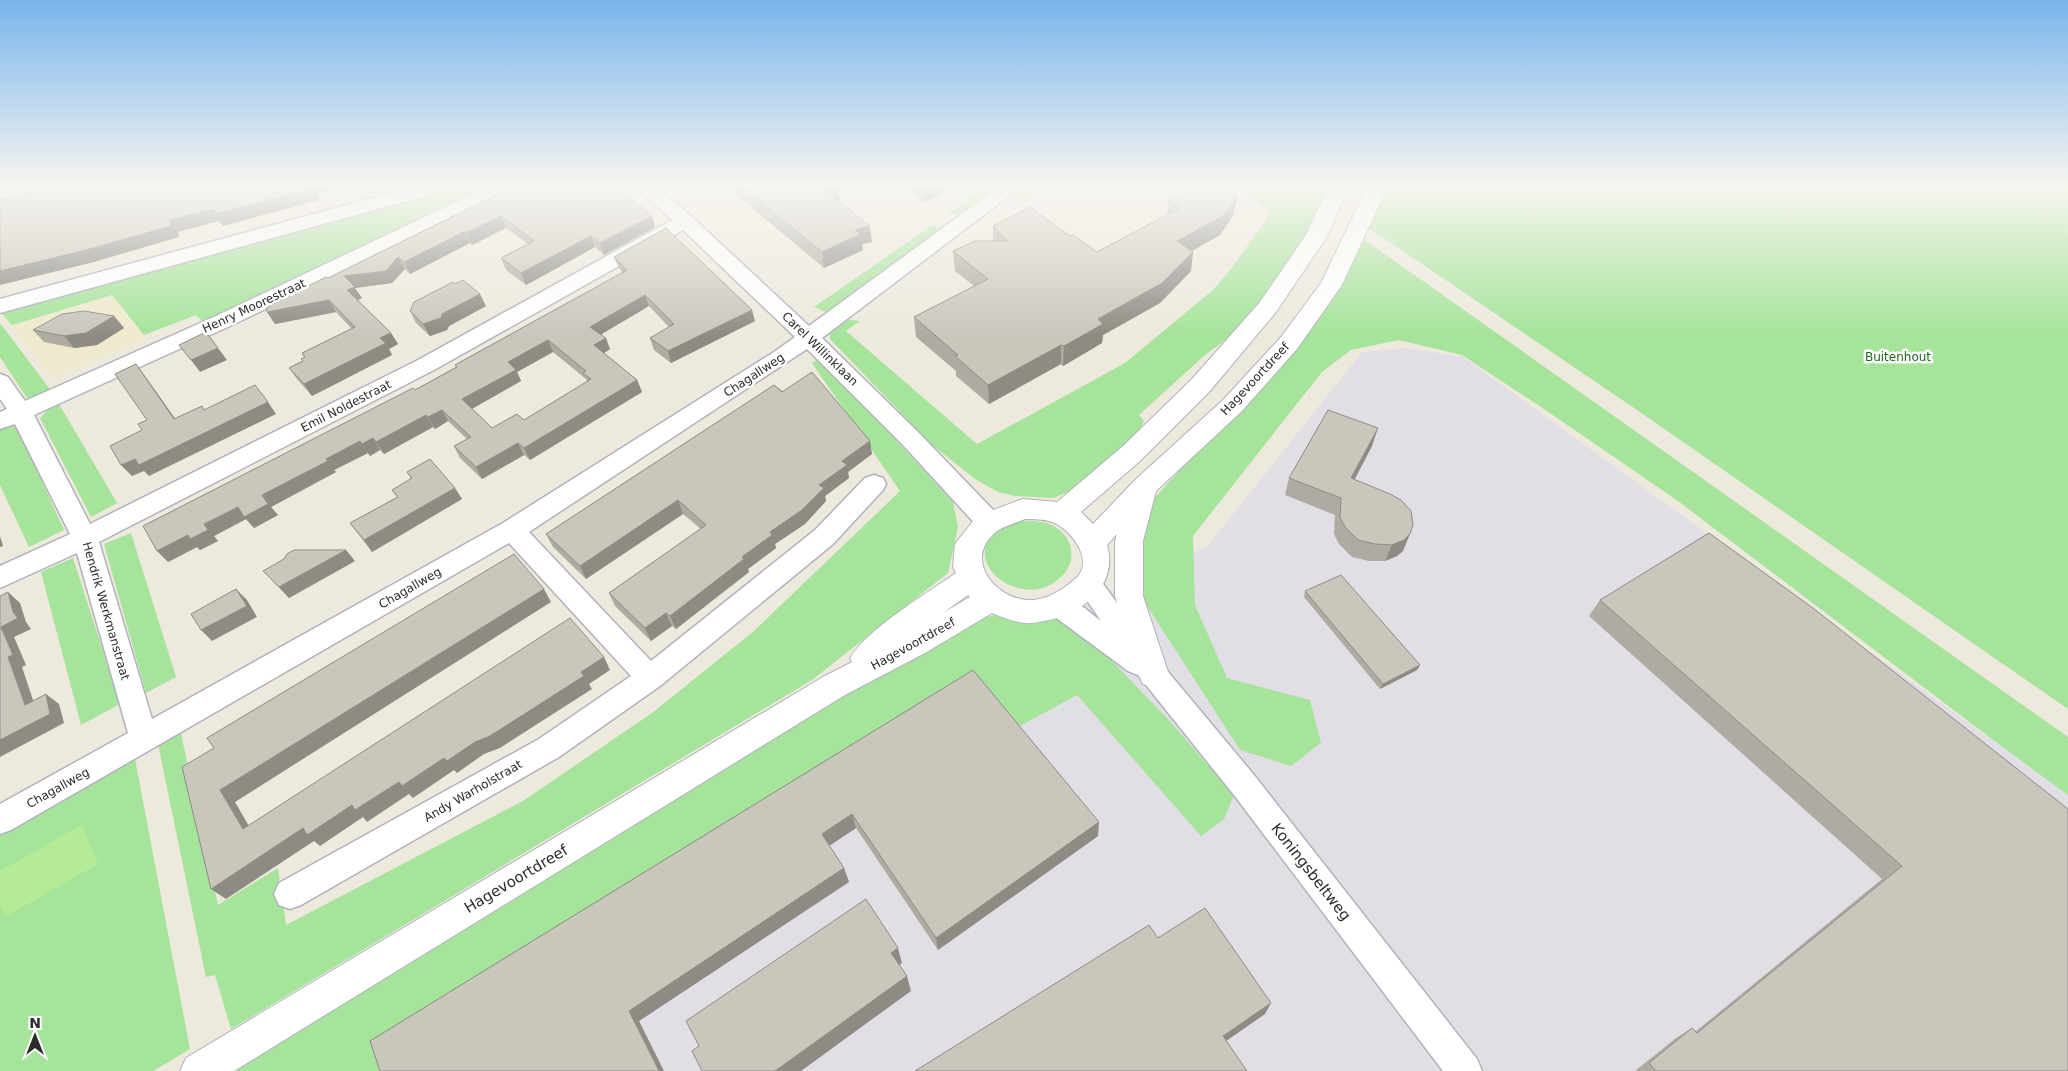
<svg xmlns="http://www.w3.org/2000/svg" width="2068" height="1071" font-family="'DejaVu Sans',sans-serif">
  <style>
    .industrial { fill: #e2dee6 }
    .education { fill: #efeacd }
    .green { fill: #a5e49a }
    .pitch { fill: #b6eb95 }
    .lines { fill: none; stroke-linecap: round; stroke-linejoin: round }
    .minor-casing { stroke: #b1b1bf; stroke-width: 3 }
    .secondary-casing { stroke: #b1b1bf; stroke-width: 2 }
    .minor { fill: #fff; fill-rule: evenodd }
    .secondary { fill: #fff; fill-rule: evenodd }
    .wall { fill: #adaba2; fill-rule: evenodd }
    .shaded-wall { fill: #8d8b84 }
    .building { fill: #c9c7bc; stroke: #8d8b84; fill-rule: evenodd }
    .labels { text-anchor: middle; stroke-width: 5; stroke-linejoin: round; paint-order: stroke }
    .street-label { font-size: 12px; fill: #2b2b2b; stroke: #fff }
    .park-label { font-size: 12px; fill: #1b6a1a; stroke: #fff }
    .near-street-label { font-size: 15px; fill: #2b2b2b; stroke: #fff }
  </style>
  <rect width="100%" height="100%" fill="#ede9dd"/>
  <path class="industrial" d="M1407,348L1463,357L2068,795V1071H371L1035,625L1207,547L1362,352Z"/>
  <path class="education" d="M112,295L144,335V338L51,378L12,325Z"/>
  <g class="green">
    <path d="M464,186H494L205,324L196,315L144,335L112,295L12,325L0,312V310Z"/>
    <path d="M986,186H1002L965,214H947Z"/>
    <path d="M1024,186H1045L1023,203L1017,199L1016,193Z"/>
    <path d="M1234,186H1333L1317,225L1247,324L1205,355L1139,415L1144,421L1138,436L1078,487L1054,498L1015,496L998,492L975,479L931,444L830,339V331L844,319L860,321L846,331L977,444L1125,363L1213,290L1231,269L1271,213Z"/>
    <path d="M1388,186H2068V709L1637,410L1369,228Z"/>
    <path d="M934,224L938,230L936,235L826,312L814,307Z"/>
    <path d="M1365,240L2068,737V795L2005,749L1678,501L1547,411L1462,355L1399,340L1351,350L1322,372L1193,536L1195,605L1227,678L1310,700L1321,743L1291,766L1240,750L1140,595L1136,569L1150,503L1308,329Z"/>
    <path d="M0,323L52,392L27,398L0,357Z"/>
    <path d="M820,358L953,502L958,527L948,573L812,680L231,1029L215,975L206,977L158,744L180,729L218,905L278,868L286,925L523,801L652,713L754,631L900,491L812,363Z"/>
    <path d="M59,404L117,503L91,517L40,418L49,409Z"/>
    <path d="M10,425L18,428L64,530L29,547L0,485V428Z"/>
    <path d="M1020,521C1029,521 1038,521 1047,523C1072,532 1080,559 1061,577C1017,619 939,545 1020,521Z"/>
    <path d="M131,533L176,677L146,693L104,544Z"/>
    <path d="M73,558L120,704L81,725L41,572Z"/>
    <path d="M994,615L1060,620L1090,638L1166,717L1234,795L1224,819L1201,836L1077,695L388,1071H235L249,1055L863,681L964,624Z"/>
    <path d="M135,759L190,1049L153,1071H0V834Z"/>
  </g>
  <path class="pitch" d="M82,825L98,864L5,917L0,905V871Z"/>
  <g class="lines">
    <g class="minor-casing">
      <g id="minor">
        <path d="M4,186H38L36,190L0,199V187Z"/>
        <path d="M417,186H449L447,190L0,313V299Z"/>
        <path d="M490,186H515L513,190L230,326L34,415L90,524L418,360L672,220L634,186H655L692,217L809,326L1000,186H1022L822,338L918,432L997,514L1000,521L997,528L988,531L979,528L902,444L807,349L529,532L651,661L815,530L865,478L874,475L883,478L886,484L883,490L833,544L660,686L559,757L301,905L290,909L279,905L274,894L279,883L539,739L631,676L509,543L11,830L0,834V804L128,733L77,553L0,588V566L70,534L15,424L0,429V412L7,409L0,399V374L8,377L25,401L216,316ZM683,230L795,337L774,352L503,523L152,719L99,542L434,370Z"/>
        <path d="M1089,574L1098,577L1164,667L1254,775L1477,1059L1482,1071H1443L1234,795L1138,675L1128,671L1051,614L1047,606L1051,598C1070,592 1086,610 1101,621L1076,584L1080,577Z"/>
      </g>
    </g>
    <g class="secondary-casing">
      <path id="secondary" d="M1329,186H1349L1328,235L1276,312L1210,391L1140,461L1081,512L1093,524L1135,480L1223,400L1281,337L1321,283L1368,186H1388L1342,285L1297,349L1241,412L1156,491L1143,541V596L1169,675L1165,684L1154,688L1143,684L1139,675L1115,596V541L1117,534L1107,545C1119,586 1081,615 1044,621C1038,622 1031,624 1025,623C1014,622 1002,617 992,613L925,653L845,695L234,1071H180L186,1058L823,677L852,662L850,659C863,632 930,591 956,573L953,567L955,544L977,516L1023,499L1057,502L1122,447L1192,379L1260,302L1306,235ZM1025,519C1034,519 1044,519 1052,522C1071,529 1096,561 1075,579C1062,591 1044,601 1027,600C998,598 968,565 989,539C991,537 994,533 997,531C1005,526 1016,523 1025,519ZM968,595L970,597L943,613Z"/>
    </g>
    <use href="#minor" class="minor"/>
    <use href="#secondary" class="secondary"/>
  </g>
  <g class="wall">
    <path d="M514,186L655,227L604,255L595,247L526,285L506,270L501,258L528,244L506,228L472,245L470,243L410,274L405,269L392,283L355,288L362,298L358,300L391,333L398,344L389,349L392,355L312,396L297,379L289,368L302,361L304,357L302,353L352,329L336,312L275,324L267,312L328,278Z"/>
    <path d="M726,186H837L840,202L872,242L862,244L863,250L824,268Z"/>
    <path d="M902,186H952L944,191V192L925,202Z"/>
    <path d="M1094,186H1114L1103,192Z"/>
    <path d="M1237,197L1233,216L1220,235L1192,251L1193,252L1191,271L1160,303L1103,335L1102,343L1063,366L1061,364L989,404L956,376V371L916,337L914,317L974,286L955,271L953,251L993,241V226L1070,236L1097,252L1167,215L1168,201Z"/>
    <path d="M614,257L755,321L671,363L654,350L650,338L669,327L649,306L601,334L610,349L604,353L637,380L642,392L530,460L524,455L482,479L460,458L454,446L467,439L448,421L435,429L433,427L384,454L380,450L370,456L368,453L334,470L336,472L271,507L278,515L254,528L246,519L214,536L218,541L200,550L197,547L168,562L415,390L456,367L455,365L623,273L619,268ZM553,352L586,379L587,382L524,420L492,428L472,409L521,381L517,372Z"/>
    <path d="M455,284L486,306L449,326L447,330L430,336L416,323L410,311Z"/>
    <path d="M114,316L124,328L97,345L74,348L44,342L33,330Z"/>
    <path d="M774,385L872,454L848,472L849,478L825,496L826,501L805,524L775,544L776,548L748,569L749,572L676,629L672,626L651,641L615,606L609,593L701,529L683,514L586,579L553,547L546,534Z"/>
    <path d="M1372,446L1354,479L1403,551L1397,556L1385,561H1369L1352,557L1339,544L1334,534L1335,515L1285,495L1289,478Z"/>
    <path d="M407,472L462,499L372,552L350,523L397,497L392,490L411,479Z"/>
    <path d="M355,561L289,598L263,571Z"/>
    <path d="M1305,591L1420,665L1417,670L1380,689L1304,597Z"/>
    <path d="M1600,600L2068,809V1071H1635L1676,1038L1692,1028L1695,1032L1882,879L1589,616Z"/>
    <path d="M973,670L1098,836L938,950L856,828L829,846L844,868L849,882L639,1021L380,1071Z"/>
  </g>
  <g class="shaded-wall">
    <path d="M312,186H344L318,193L319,200L223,226L219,221L178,232L179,237L94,262L0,285V271L170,220L214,209Z"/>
    <path d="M356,186H370L358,189Z"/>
    <path d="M923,186H952V187L944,191V192L925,202Z"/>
    <path d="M1103,186H1114L1103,192Z"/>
    <path d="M838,187L840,202L827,192Z"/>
    <path d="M1237,197L1233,216L1220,235L1175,260L1177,241Z"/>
    <path d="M501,216L506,228L472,245L466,233Z"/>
    <path d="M652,216L655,227L604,255L600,243Z"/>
    <path d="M870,226L872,242L862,244L863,250L824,268L822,252L855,230Z"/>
    <path d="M464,232L470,243L410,274L404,262Z"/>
    <path d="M591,236L595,247L526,285L521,273Z"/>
    <path d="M1193,252L1191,271L1160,303L1103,335L1102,343L1063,366L1064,346L1098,319Z"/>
    <path d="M398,257L405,269L392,283L355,288L362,298L354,302L347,290L344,276Z"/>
    <path d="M480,294L486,306L449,326L447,330L430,336L423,324Z"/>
    <path d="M645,295L649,306L595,338L590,327Z"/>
    <path d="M329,300L336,312L275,324L267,312Z"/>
    <path d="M752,310L755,321L671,363L668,351Z"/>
    <path d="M114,316L124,328L97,345L74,348L64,336Z"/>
    <path d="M391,333L398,344L389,349L392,355L312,396L304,384L380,338Z"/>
    <path d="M606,338L610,349L598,357L594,345Z"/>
    <path d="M548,340L553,352L517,372L521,381L468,411L462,399L508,362Z"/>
    <path d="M1061,345V364L989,404L988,385Z"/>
    <path d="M218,348L227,360L200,372L191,360Z"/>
    <path d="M136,364L145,376L184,431L174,419Z"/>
    <path d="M637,380L642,392L530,460L524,448Z"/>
    <path d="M268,402L276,414L149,476L144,471L132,476L121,465Z"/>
    <path d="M442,410L448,421L435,429L428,417Z"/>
    <path d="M426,415L433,427L384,454L376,442Z"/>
    <path d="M1378,428L1372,446L1346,496L1351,478Z"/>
    <path d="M373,438L380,450L370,456L362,444Z"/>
    <path d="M360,441L368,453L334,470L336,472L271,507L278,515L254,528L246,519L214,536L218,541L200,550L197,547L168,562L157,551L204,524L262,495L326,459Z"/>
    <path d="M870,441L872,454L848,472L849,478L825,496L826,501L805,524L775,544L776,548L748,569L749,572L676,629L670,616L770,532L819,485L842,461Z"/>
    <path d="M518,443L524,455L482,479L476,467Z"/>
    <path d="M455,488L462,499L372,552L364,540Z"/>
    <path d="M678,500L683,514L586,579L580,566Z"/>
    <path d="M1410,534L1403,551L1397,556L1385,561L1392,545Z"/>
    <path d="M0,536L3,546L0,547Z"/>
    <path d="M346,550L355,561L289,598L279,587Z"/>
    <path d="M236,589L247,600L257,617L212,641L201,630Z"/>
    <path d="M544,589L551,602L235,802L257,840L243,829L220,790Z"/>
    <path d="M8,592L20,603L26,622L31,629L14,637L26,665L22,667L38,715L25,705L8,657L1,627L13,612Z"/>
    <path d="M666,613L672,626L651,641L645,628Z"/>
    <path d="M604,657L610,670L589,684L592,689L500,748L484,754L457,773L454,770L413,798L409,794L367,822L363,817L320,846L314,841L226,899L211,889L303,828L352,805L444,758Z"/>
    <path d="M1420,665L1417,670L1380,689L1383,684Z"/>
    <path d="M46,694L59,704L64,723L0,757V740Z"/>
    <path d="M852,814L856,828L826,848L822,834Z"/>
    <path d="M1099,822L1098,836L938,950L936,938Z"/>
    <path d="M844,868L849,882L639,1021L664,1071H659L629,1011Z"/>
    <path d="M898,948L902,963L896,968L891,953Z"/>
    <path d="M907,976L911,991L801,1071H775Z"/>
    <path d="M1271,1003L1265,1014L1219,1046L1223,1036Z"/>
  </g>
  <g class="building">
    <path d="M51,186H312L313,189L215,214L214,209L170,220L171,226L86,250L0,271V199Z"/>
    <path d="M514,186H615L652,216L600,243L591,236L521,273L501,258L534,241L501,216L466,233L464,232L404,262L398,257L386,271L344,276L355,287L347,290L391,333L380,338L386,343L304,384L289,368L303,361L301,359L305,357L302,353L355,327L329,300L267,312L266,308L308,286L326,277L328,278Z"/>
    <path d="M741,186H837L838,187L827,192L870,226L855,230L861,234L822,252Z"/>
    <path d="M1195,186H1219L1237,197L1223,216L1177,241L1193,252L1162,283L1098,319L1103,324L1064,346L1061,345L988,385L955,356L958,355L914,317L988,279L953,251L975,241H1008L993,226L1030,207L1070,236L1073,235L1097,252L1180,208L1168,201Z"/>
    <path d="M666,228L752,310L668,351L650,338L674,324L645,295L590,327L606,338L594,345L637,380L524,448L518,443L476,467L454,446L471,437L442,410L428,417L426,415L376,442L373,438L362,444L360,441L326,459L328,461L262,495L268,504L244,517L238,507L204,524L208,530L190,539L188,535L157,551L143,526L413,388L415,390L457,367L455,365L627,270L614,257ZM548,340L586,371L583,373L591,379L524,420L517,414L492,428L462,399L516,370L508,362Z"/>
    <path d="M463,280L480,294L442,314L441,318L423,324L410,311L414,302L453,282L455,284Z"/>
    <path d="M84,311L114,316L86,333L64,336L33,330L62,314Z"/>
    <path d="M206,332L218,348L191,360L179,345Z"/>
    <path d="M136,364L174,419L202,406L204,410L255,385L268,402L139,465L135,459L121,465L110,446L142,430L138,424L147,420L115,374Z"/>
    <path d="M812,372L870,441L842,461L847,465L819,485L824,488L802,510L770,532L772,535L742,557L744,559L670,616L666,613L645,628L609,593L706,525L678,500L580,566L546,534L774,385L782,392Z"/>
    <path d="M1328,410L1378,428L1351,478L1390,494L1401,500L1411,511L1413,525L1410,534L1404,540L1392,545L1375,544L1358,540L1345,527L1340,517L1341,498L1289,478Z"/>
    <path d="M430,459L455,488L364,540L350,523L398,497L392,490L412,478L407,472Z"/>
    <path d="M1709,533L1813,608L2068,809V1071H1656L1649,1063L1692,1028L1697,1033L1902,866L1600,600Z"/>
    <path d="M294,550H346L279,587L263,571L284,559L287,554Z"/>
    <path d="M514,554L544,589L220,790L243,829L570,618L604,657L581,672L584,676L490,736L475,742L447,761L444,758L402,786L399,782L355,810L352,805L307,835L303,828L211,889L182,767L214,748L207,738Z"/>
    <path d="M1341,575L1420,665L1383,684L1305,591Z"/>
    <path d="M236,589L247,606L201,630L191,614Z"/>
    <path d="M8,592L13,612L18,618L1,627L13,655L8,657L25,705L46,694L50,714L0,740V596Z"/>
    <path d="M973,670L1099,822L936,938L852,814L822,834L844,868L629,1011L659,1071H380L370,1041Z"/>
    <path d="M866,899L898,948L891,953L907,976L775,1071H702L692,1051L699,1046L686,1021Z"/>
    <path d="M1205,908L1271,1003L1223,1036L1247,1071H915L1149,925L1158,938Z"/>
  </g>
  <linearGradient id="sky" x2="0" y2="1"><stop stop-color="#78b4eb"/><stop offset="0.55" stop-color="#f7f5f0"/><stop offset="1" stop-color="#f7f5f0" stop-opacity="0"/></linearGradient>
  <rect width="2068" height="336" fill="url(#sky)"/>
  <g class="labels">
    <g class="street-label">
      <text transform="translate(254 306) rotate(-25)" y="4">Henry Moorestraat</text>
      <text transform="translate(820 349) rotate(44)" y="4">Carel Willinklaan</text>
      <text transform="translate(754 375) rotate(-33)" y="4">Chagallweg</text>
      <text transform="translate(1255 379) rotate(-47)" y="4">Hagevoortdreef</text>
      <text transform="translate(346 406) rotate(-27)" y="4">Emil Noldestraat</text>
      <text transform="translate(410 588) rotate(-30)" y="4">Chagallweg</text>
      <text transform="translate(106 611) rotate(74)" y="4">Hendrik Werkmanstraat</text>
      <text transform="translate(913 644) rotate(-29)" y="4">Hagevoortdreef</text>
      <text transform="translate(58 788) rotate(-29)" y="4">Chagallweg</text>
      <text transform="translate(473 791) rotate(-30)" y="4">Andy Warholstraat</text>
    </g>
    <g class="park-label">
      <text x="1898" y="361">Buitenhout</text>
    </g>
    <g class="near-street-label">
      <text transform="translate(1311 872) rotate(52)" y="5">Koningsbeltweg</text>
      <text transform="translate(516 879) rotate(-31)" y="5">Hagevoortdreef</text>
    </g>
  </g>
  <g transform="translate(35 1036)" stroke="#ffffff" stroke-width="4" paint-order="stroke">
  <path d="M0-4L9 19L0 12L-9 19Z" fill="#2b2b2b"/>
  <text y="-8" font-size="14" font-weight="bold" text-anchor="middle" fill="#2b2b2b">N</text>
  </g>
</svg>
